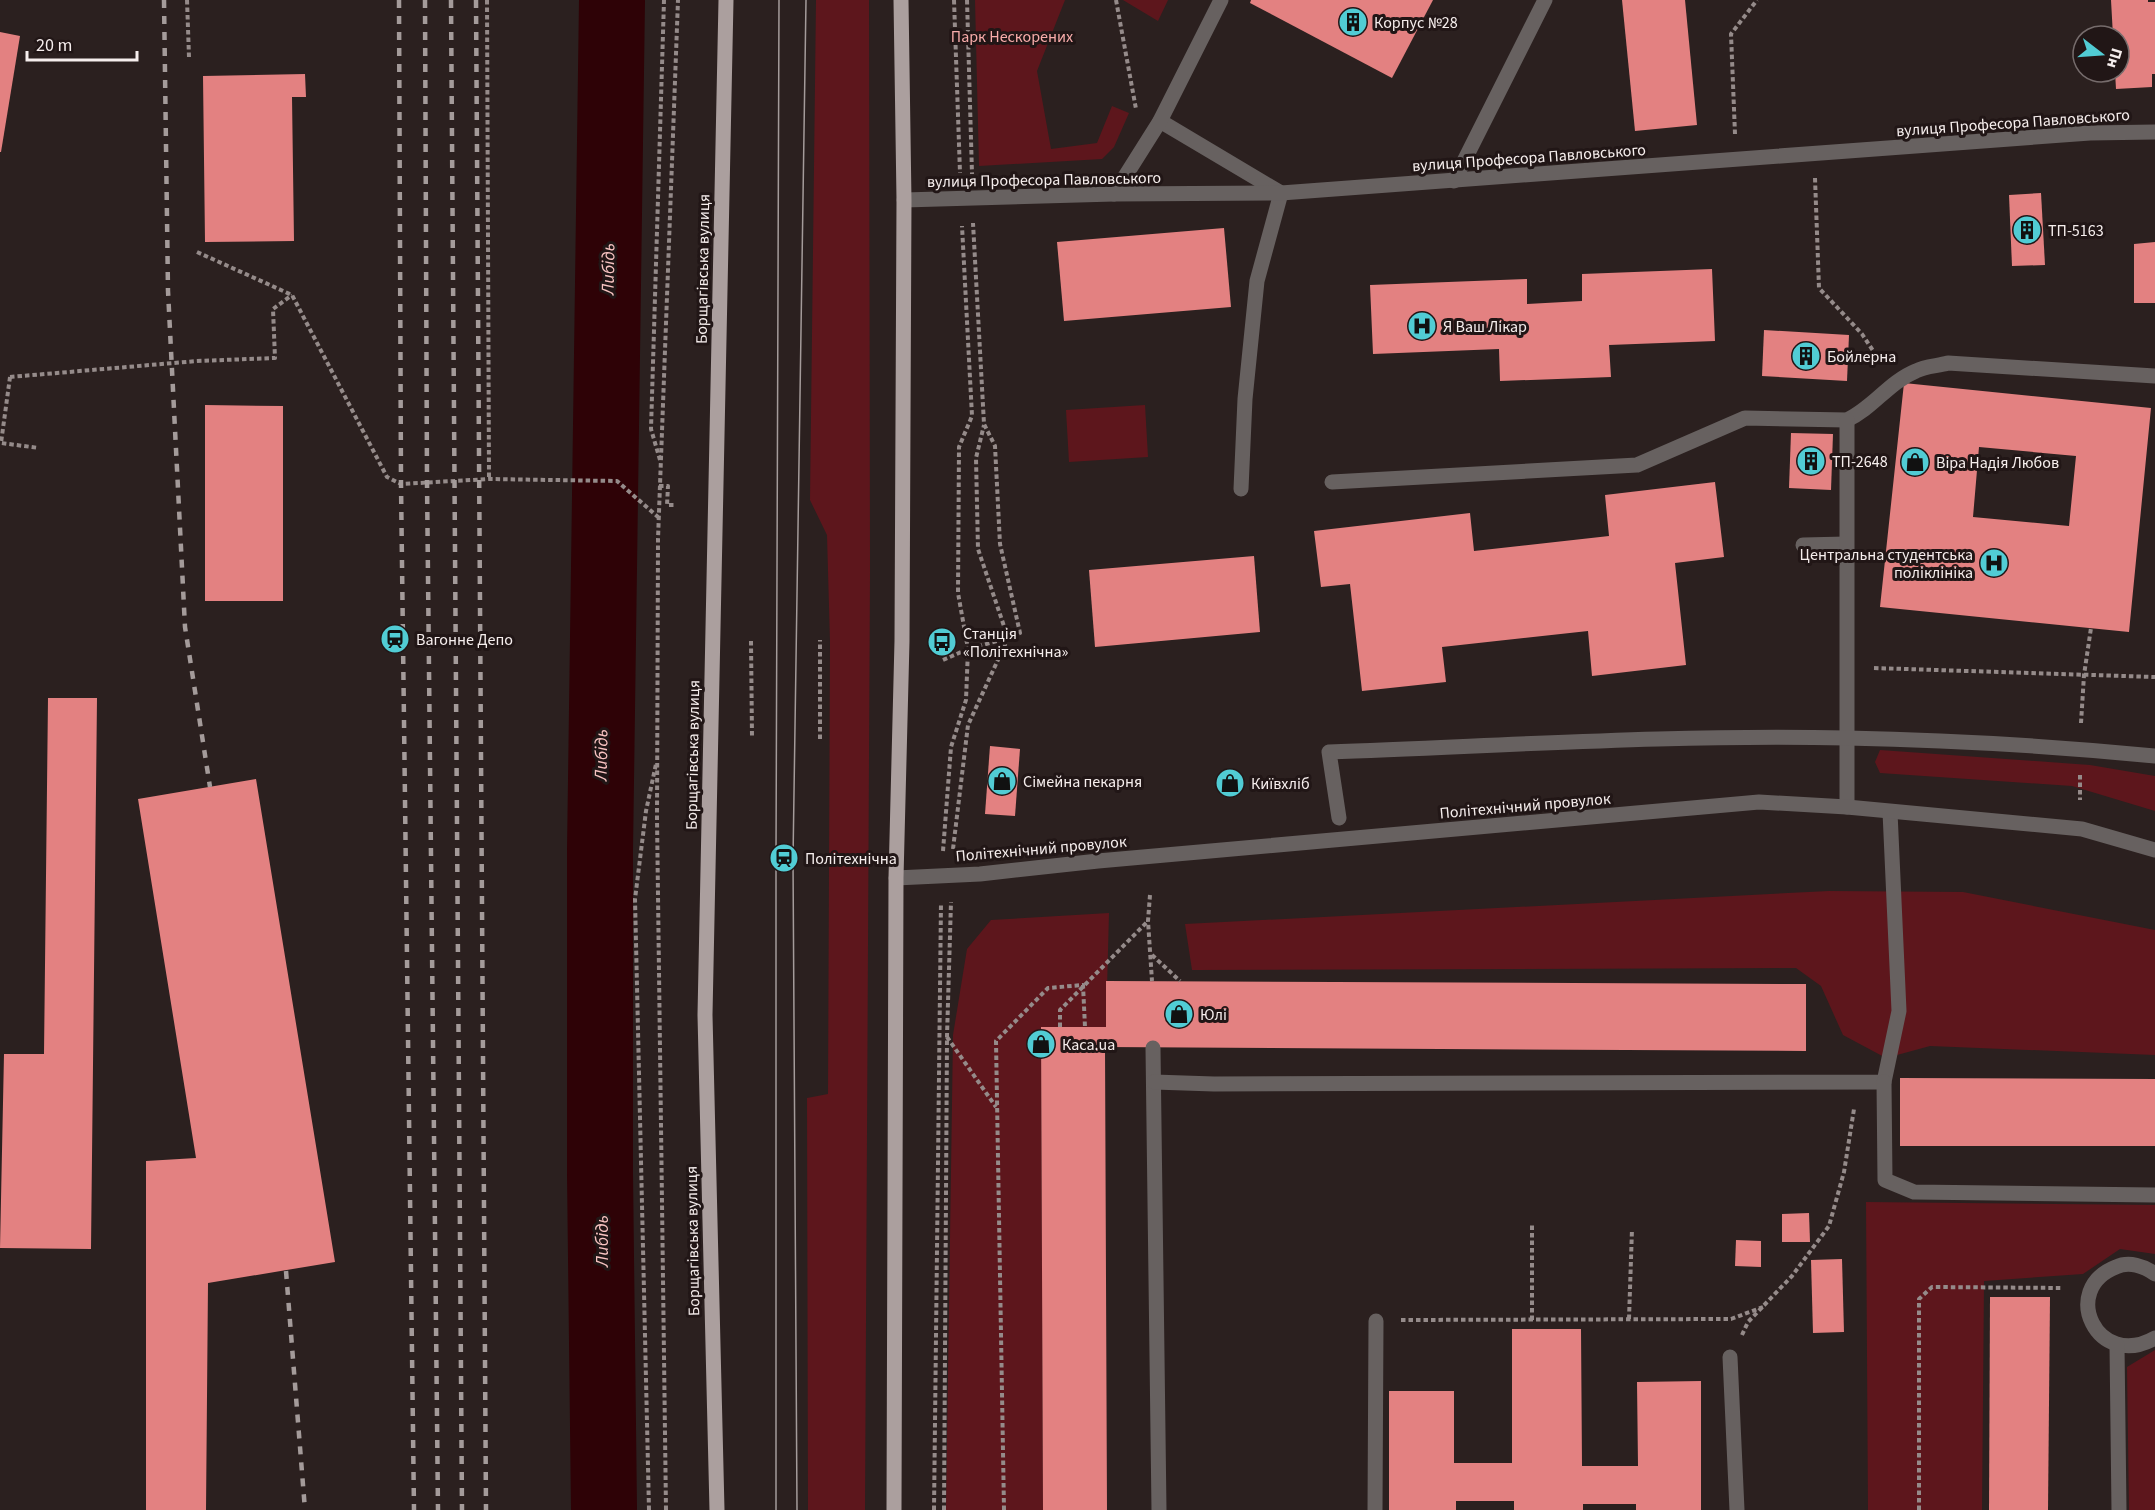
<svg xmlns="http://www.w3.org/2000/svg" width="2155" height="1510" font-family="'Source Sans 3',sans-serif">
  <style>
    .green { fill: #5d161c }
    .lines { fill: none; stroke-linecap: round; stroke-linejoin: round }
    .river { stroke: #2e0206; stroke-width: 66 }
    .building { fill: #e38181; fill-rule: evenodd }
    .path { stroke: #958b8a; stroke-width: 4; stroke-dasharray: 4.5 3; stroke-linecap: butt }
    .service { stroke: #676160; stroke-width: 15 }
    .minor { stroke: #676160; stroke-width: 15 }
    .tertiary { stroke: #676160; stroke-width: 15 }
    .primary { stroke: #ab9f9e; stroke-width: 15 }
    .tram { stroke: #a49b9a; stroke-width: 1.5 }
    .rail { stroke: #a49b9a; stroke-width: 4.5; stroke-dasharray: 8 8; stroke-linecap: butt }
    .path-bridge { stroke: #958b8a; stroke-width: 4; stroke-dasharray: 4.5 3; stroke-linecap: butt }
    .labels { text-anchor: middle; stroke-width: 6; stroke-linejoin: round; paint-order: stroke }
    .poi-label { font-size: 16px; fill: #f6eeed; stroke: #211616; text-anchor: start }
    .park-label { font-size: 16px; fill: #f8acaa; stroke: #211616 }
    .street-label { font-size: 16px; fill: #f6eeed; stroke: #211616 }
    .water-label { font-size: 18px; font-style: italic; fill: #f9c4c2; stroke: #211616 }
  </style>
  <rect width="100%" height="100%" fill="#2b201f"/>
  <g class="green">
    <path d="M816,0H869L870,572L865,1510H808L807,1098L828,1094L830,642L827,535L810,500Z"/>
    <path d="M975,0H1065L1037,71L1051,149L1097,143L1112,106L1129,113L1114,147L1102,159L979,166Z"/>
    <path d="M1123,0H1168L1158,21Z"/>
    <path d="M1145,405L1148,457L1069,462L1066,410Z"/>
    <path d="M1880,750L2090,765L2155,776V811L2072,786L1880,773L1875,762Z"/>
    <path d="M1829,891L1963,892L2155,930V1055L1930,1046L1886,1058L1843,1035L1821,986L1796,968L1192,970L1185,924Z"/>
    <path d="M1109,913L1106,1027L1041,1028L1043,1510H946L953,1035L967,949L991,920Z"/>
    <path d="M1866,1202L2155,1205V1254L2120,1249L2083,1274L1984,1281L1982,1510H1868Z"/>
    <path d="M2155,1350V1510H2129L2127,1367Z"/>
  </g>
  <g class="lines">
    <path class="river" d="M604,1510L600,1173V851L612,0"/>
  </g>
  <g class="building">
    <path d="M1251,0H1433L1392,78L1250,3Z"/>
    <path d="M1622,0H1685L1697,125L1635,131Z"/>
    <path d="M2111,0H2148V2H2155V74H2152V87L2116,89L2115,72H2119V36H2113Z"/>
    <path d="M0,32L20,36L1,152H0Z"/>
    <path d="M305,74L306,97H292L294,241L205,242L203,76Z"/>
    <path d="M2041,193L2045,265L2012,266L2009,195Z"/>
    <path d="M1224,228L1231,307L1064,321L1057,242Z"/>
    <path d="M2155,242V303H2134V244Z"/>
    <path d="M1712,269L1715,341L1609,345L1611,377L1500,381L1499,349L1373,354L1370,285L1527,279V304L1582,301V274Z"/>
    <path d="M1764,330L1849,335L1847,381L1762,376Z"/>
    <path d="M1904,383L2151,408L2129,632L1880,607ZM1979,447L2076,456L2069,526L1973,517Z"/>
    <path d="M205,405L283,406V601H205Z"/>
    <path d="M1791,433L1833,434L1831,490L1789,488Z"/>
    <path d="M1715,482L1724,557L1675,563L1686,665L1592,676L1588,631L1442,647L1446,682L1362,691L1350,584L1321,587L1314,531L1470,513L1474,551L1609,536L1605,495Z"/>
    <path d="M1254,556L1260,632L1095,647L1089,570Z"/>
    <path d="M48,698H97L91,1249L0,1248L4,1054H44Z"/>
    <path d="M990,746L1020,749L1015,816L985,814Z"/>
    <path d="M256,779L335,1262L208,1283L206,1510H146V1161L196,1158L138,799Z"/>
    <path d="M1106,981L1806,984V1051L1105,1047L1107,1510H1043L1041,1027H1106Z"/>
    <path d="M1900,1078L2155,1079V1146H1900Z"/>
    <path d="M1809,1213L1810,1242H1782V1214Z"/>
    <path d="M1736,1240L1761,1241V1267L1735,1266Z"/>
    <path d="M1842,1259L1844,1332L1813,1333L1811,1260Z"/>
    <path d="M1990,1297H2050L2048,1510H1989Z"/>
    <path d="M1512,1329H1581L1582,1466H1638L1637,1382L1701,1381V1510H1636V1504H1583V1510H1514V1501H1456V1510H1389V1391H1454V1463H1512Z"/>
  </g>
  <g class="lines">
    <g class="path">
      <path d="M187,0L189,57"/>
      <path d="M487,0L489,479"/>
      <path d="M954,0L960,173"/>
      <path d="M967,0L972,174"/>
      <path d="M1116,0L1136,109"/>
      <path d="M1735,134L1731,34L1757,0"/>
      <path d="M1815,178L1819,288L1862,334L1880,361"/>
      <path d="M197,252L292,295L387,477L401,484L489,479L617,481L658,517"/>
      <path d="M197,361L275,358L273,309L292,295"/>
      <path d="M10,377L1,443L39,448"/>
      <path d="M660,460L651,429L664,0"/>
      <path d="M659,486H668L667,505H675"/>
      <path d="M751,641L752,737"/>
      <path d="M943,660L968,649L1008,638L978,549L976,458L984,425"/>
      <path d="M1874,668L2155,677"/>
      <path d="M2081,723L2084,675L2091,628"/>
      <path d="M820,739V640"/>
      <path d="M2080,775V800"/>
      <path d="M953,849L968,725L1008,638L1020,633L1000,544L995,446L984,424L973,223"/>
      <path d="M943,851L951,747L966,700L968,649L958,593L959,447L972,416L962,226"/>
      <path d="M1150,895L1148,921L1152,981"/>
      <path d="M1152,955L1180,981"/>
      <path d="M1060,1027V1010L1148,921"/>
      <path d="M947,1037L996,1107"/>
      <path d="M1629,1319L1632,1229"/>
      <path d="M1401,1320L1731,1319L1763,1307"/>
      <path d="M1532,1320V1225"/>
      <path d="M1742,1335L1748,1322L1792,1276L1829,1226L1844,1172L1854,1109"/>
      <path d="M649,1510L635,899L646,811L656,764"/>
      <path d="M666,1510L657,818L658,539L678,0"/>
      <path d="M934,1510L941,903"/>
      <path d="M944,1510L947,1036L951,902"/>
      <path d="M1004,1510L996,1041L1048,988L1083,985L1085,1027"/>
      <path d="M1919,1510V1299L1932,1287L2063,1288"/>
    </g>
    <g class="service">
      <path d="M1160,121L1281,193L1257,281L1245,399L1241,489"/>
      <path d="M1454,181L1545,0"/>
      <path d="M1114,194L1160,121L1221,0"/>
      <path d="M1332,482L1637,465L1745,418L1847,420C1873,408 1889,382 1916,371C1925,366 1938,366 1948,363L2155,376"/>
      <path d="M1803,545L1846,544"/>
      <path d="M1847,807V420"/>
      <path d="M1339,818L1329,752C1501,746 1674,734 1847,738C1950,740 2052,746 2155,756"/>
      <path d="M1153,1048L1159,1510"/>
      <path d="M1154,1082L1214,1084L1884,1082L1899,1011L1890,812"/>
      <path d="M1884,1082L1885,1180L1914,1192L2155,1195"/>
      <path d="M2155,1274C2144,1266 2129,1261 2116,1267C2059,1289 2097,1371 2155,1338"/>
      <path d="M2117,1345L2119,1510"/>
      <path d="M1730,1357L1737,1510"/>
      <path d="M1375,1510L1376,1321"/>
    </g>
    <path class="minor" d="M904,200L1114,194L1281,193L2090,133L2155,132"/>
    <path class="tertiary" d="M896,878L980,874L1098,861L1759,802L1847,807L2082,829L2155,850"/>
    <g class="primary">
      <path d="M717,1510L705,1015L726,0"/>
      <path d="M894,1510L896,878L902,641L904,200L901,0"/>
    </g>
    <g class="tram">
      <path d="M776,1510V857L779,0"/>
      <path d="M797,1510L793,859L806,0"/>
    </g>
    <g class="rail">
      <path d="M164,0L168,291L185,627L210,787"/>
      <path d="M399,0L401,484L414,1510"/>
      <path d="M425,0L427,482L438,1510"/>
      <path d="M451,0L462,1510"/>
      <path d="M476,0L486,1510"/>
      <path d="M286,1271L305,1510"/>
    </g>
    <path class="path-bridge" d="M10,377L197,361"/>
  </g>
  <defs>
    <g id="building-disc" transform="scale(1.5)"><circle r="9.5" fill="#51ccd4" stroke="#211616"/><path d="M-4-6H4V6H1V3H-1V6H-4ZM-2.5-4.3h1.7v1.8h-1.7ZM.8-4.3h1.7v1.8H.8ZM-2.5-1h1.7V.8h-1.7ZM.8-1h1.7V.8H.8Z" fill="#111"/></g>
    <g id="hospital-disc" transform="scale(1.5)"><circle r="9.5" fill="#51ccd4" stroke="#211616"/><path d="M-5-5h3v3.5h4V-5h3V5h-3V1.5h-4V5h-3Z" fill="#111"/></g>
    <g id="shop-disc" transform="scale(1.5)"><circle r="9.5" fill="#51ccd4" stroke="#211616"/><path d="M-5-2.5h2.3a2.7 3.5 0 0 1 5.4 0H5L5.5 6h-11ZM-1.5-2.5h3a1.5 2.3 0 0 0-3 0Z" fill="#111"/></g>
    <g id="station-disc" transform="scale(1.5)"><circle r="9.5" fill="#51ccd4" stroke="#211616"/><path d="M-3-6H3Q5-6 5-4V2Q5 4 3 4L4.5 6H3L1.5 4h-3L-3 6H-4.5L-3 4Q-5 4-5 2V-4Q-5-6-3-6ZM-3.5-4v3h7v-3ZM-3.5 1v1.5H-2V1ZM2 1v1.5H3.5V1Z" fill="#111"/></g>
    <g id="bus-disc" transform="scale(1.5)"><circle r="9.5" fill="#51ccd4" stroke="#211616"/><path d="M-5-6H5V4H4V6H2V4H-2V6H-4V4H-5ZM-3.5-4V0h7V-4ZM-3.5 1.2v1.5H-2V1.2ZM2 1.2v1.5H3.5V1.2Z" fill="#111"/></g>
  </defs>
  <g fill-rule="evenodd">
    <use href="#building-disc" x="1353" y="22"/>
    <use href="#building-disc" x="2027" y="230"/>
    <use href="#hospital-disc" x="1422" y="326"/>
    <use href="#building-disc" x="1806" y="356"/>
    <use href="#building-disc" x="1811" y="461"/>
    <use href="#shop-disc" x="1915" y="462"/>
    <use href="#hospital-disc" x="1994" y="563"/>
    <use href="#station-disc" x="395" y="639"/>
    <use href="#bus-disc" x="942" y="642"/>
    <use href="#shop-disc" x="1002" y="781"/>
    <use href="#shop-disc" x="1230" y="783"/>
    <use href="#station-disc" x="784" y="858"/>
    <use href="#shop-disc" x="1179" y="1014"/>
    <use href="#shop-disc" x="1041" y="1044"/>
  </g>
  <g class="labels">
    <g class="poi-label">
      <text x="1374" y="28">Корпус №28</text>
      <text x="2048" y="236">ТП-5163</text>
      <text x="1443" y="332">Я Ваш Лікар</text>
      <text x="1827" y="362">Бойлерна</text>
      <text x="1832" y="467">ТП-2648</text>
      <text x="1936" y="468">Віра Надія Любов</text>
      <text x="1973" y="560" text-anchor="end">Центральна студентська<tspan x="1973" dy="18">поліклініка</tspan></text>
      <text x="963" y="639">Станція<tspan x="963" dy="18">«Політехнічна»</tspan></text>
      <text x="416" y="645">Вагонне Депо</text>
      <text x="1023" y="787">Сімейна пекарня</text>
      <text x="1251" y="789">Київхліб</text>
      <text x="805" y="864">Політехнічна</text>
      <text x="1200" y="1020">Юлі</text>
      <text x="1062" y="1050">Каса.ua</text>
    </g>
    <g class="park-label">
      <text x="1012" y="42">Парк Нескорених</text>
    </g>
    <g class="street-label">
      <text transform="translate(2013 122) rotate(-4)" y="6">вулиця Професора Павловського</text>
      <text transform="translate(1529 157) rotate(-4)" y="6">вулиця Професора Павловського</text>
      <text transform="translate(1044 179) rotate(-1)" y="6">вулиця Професора Павловського</text>
      <text transform="translate(702 269) rotate(-89)" y="6">Борщагівська вулиця</text>
      <text transform="translate(692 755) rotate(-89)" y="6">Борщагівська вулиця</text>
      <text transform="translate(1525 805) rotate(-5)" y="6">Політехнічний провулок</text>
      <text transform="translate(1041 848) rotate(-5)" y="6">Політехнічний провулок</text>
      <text transform="translate(692 1241) rotate(-91)" y="6">Борщагівська вулиця</text>
    </g>
    <g class="water-label">
      <text transform="translate(608 269) rotate(-89)" y="6">Либідь</text>
      <text transform="translate(601 755) rotate(-89)" y="6">Либідь</text>
      <text transform="translate(602 1241) rotate(-90)" y="6">Либідь</text>
    </g>
  </g>
  <g transform="translate(2101 54) rotate(107)"><circle r="28" fill="#211616" stroke="#766c6c" stroke-width="1.5"/>
  <path d="M0-4.5L10 22L0 15L-10 22Z" fill="#51ccd4"/>
  <text y="-9" font-size="16" font-weight="bold" text-anchor="middle" fill="#f6eeed">Пн</text>
  </g>
  <path d="M27 51v9h110v-9" fill="none" stroke="#f6eeed" stroke-width="3"/>
  <text x="36" y="51" font-size="18" fill="#f6eeed" stroke="#211616" stroke-width="4.5" paint-order="stroke">20 m</text>
</svg>
